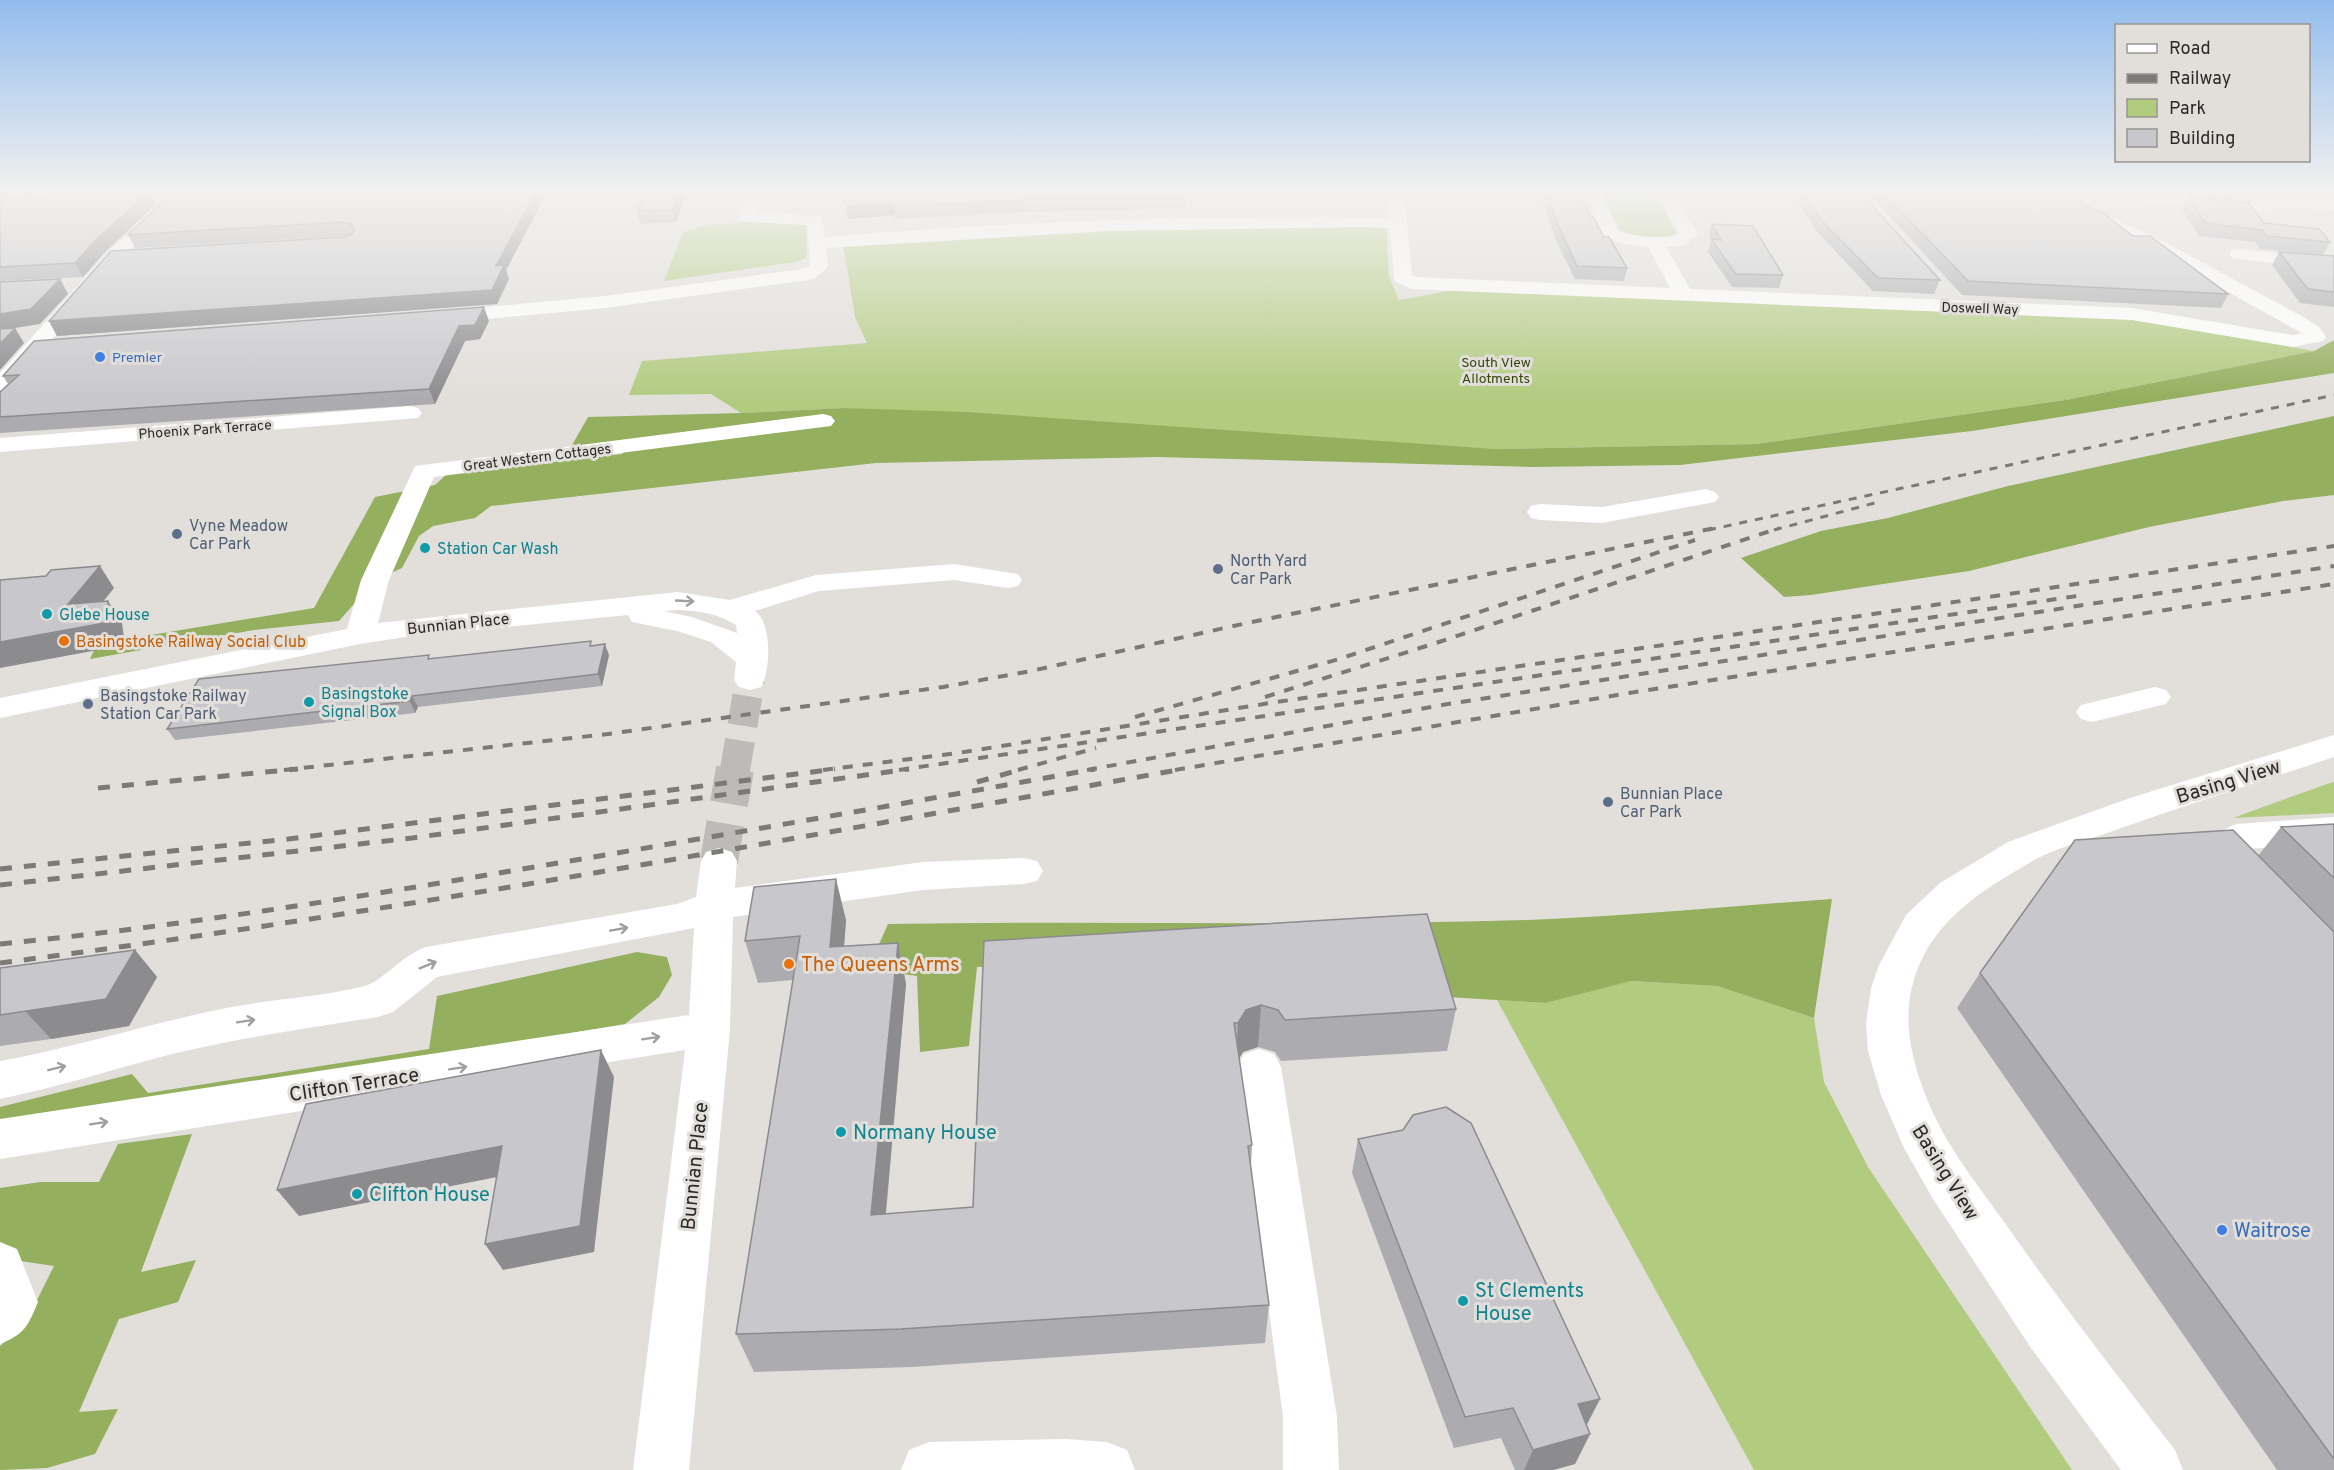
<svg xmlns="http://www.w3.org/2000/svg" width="2334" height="1470" font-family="Overpass,sans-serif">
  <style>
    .green { fill: #b1cb7f }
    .forest { fill: #94af5e }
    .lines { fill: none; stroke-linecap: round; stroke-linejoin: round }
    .minor-tunnel-far1 { stroke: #bdbbb7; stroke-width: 30; stroke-dasharray: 30 15; stroke-linecap: butt }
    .minor-tunnel { stroke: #bdbbb7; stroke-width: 38; stroke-dasharray: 38 20; stroke-linecap: butt }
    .minor { fill: #fff; fill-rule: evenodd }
    .rail-far2 { stroke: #7b7a77; stroke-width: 3; stroke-dasharray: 8 8; stroke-linecap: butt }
    .rail-far1 { stroke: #7b7a77; stroke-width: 4; stroke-dasharray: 10 10; stroke-linecap: butt }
    .rail { stroke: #7b7a77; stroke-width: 5; stroke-dasharray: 12 12; stroke-linecap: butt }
    .wall { fill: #acabaf }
    .shaded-wall { fill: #8c8b8e }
    .building { fill: #c8c7cb; stroke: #8c8b8e; stroke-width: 1.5 }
    .oneway { stroke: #9f9f9e }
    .shop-dot { fill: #3f7fe0; stroke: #e2dfdb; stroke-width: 2 }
    .service-dot { fill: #5c6f8a; stroke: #e2dfdb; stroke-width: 2 }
    .culture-dot { fill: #0f9aa8; stroke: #e2dfdb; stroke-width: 2 }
    .food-dot { fill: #e8710a; stroke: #e2dfdb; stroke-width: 2 }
    .labels { text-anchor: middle; stroke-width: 6; stroke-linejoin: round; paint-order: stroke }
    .far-street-label { font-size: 14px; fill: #2a2927; stroke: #e2dfdb }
    .far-shop-label { font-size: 14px; fill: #366cbe; stroke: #e2dfdb; text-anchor: start }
    .far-park-label { font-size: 14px; fill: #364709; stroke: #e2dfdb }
    .service-label { font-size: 16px; fill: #4e5e75; stroke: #e2dfdb; text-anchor: start }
    .culture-label { font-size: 16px; fill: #0d838f; stroke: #e2dfdb; text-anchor: start }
    .street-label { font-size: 16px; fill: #2a2927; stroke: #e2dfdb }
    .food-label { font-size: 16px; fill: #c56008; stroke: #e2dfdb; text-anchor: start }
    .near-street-label { font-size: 20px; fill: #2a2927; stroke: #e2dfdb }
    .near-food-label { font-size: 20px; fill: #c56008; stroke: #e2dfdb; text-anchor: start }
    .near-culture-label { font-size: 20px; fill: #0d838f; stroke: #e2dfdb; text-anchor: start }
    .near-shop-label { font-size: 20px; fill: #366cbe; stroke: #e2dfdb; text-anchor: start }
  </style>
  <rect width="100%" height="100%" fill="#e2dfdb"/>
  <g class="green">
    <path d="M1604,194H1655L1677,235L1658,239L1621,233Z"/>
    <path d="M754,222H807V258L795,262L664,281L683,232L707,225Z"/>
    <path d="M1386,223L1389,276L1399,300L1454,290L2142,320L2314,351L2066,400L1756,444L1497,449L845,408L741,413L711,394L629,395L642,361L867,343L855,317L843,244L1065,230Z"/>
    <path d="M2334,782V813L2233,818L2327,784Z"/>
    <path d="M1630,981L1717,986L1814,1018L1824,1082L1868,1167L2072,1470H1754L1497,1000L1546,1003Z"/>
  </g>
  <g class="forest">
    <path d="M2334,340V373L1972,431L1680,465L1533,467L1158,457L876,463L491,506L475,518L433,526L419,536L402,568L375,580L339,621L254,630L90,659L97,644L314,608L375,497L435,485L448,473L622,454L635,439L571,447L588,417L741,413L845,408L966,412L1497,449L1756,444L2066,400L2314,351Z"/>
    <path d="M2334,416V495L2283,501L2149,527L1969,571L1811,595L1784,597L1741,558L1821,531L1888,518L2008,486Z"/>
    <path d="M1832,899L1814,1018L1717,986L1631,981L1546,1003L1446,997L1428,948L977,967L969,1046L920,1052L917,976L868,969L888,924C1102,920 1315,927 1529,920C1630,916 1731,906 1832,899Z"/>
    <path d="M637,952L667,957L672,975L659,997L625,1024L0,1130V1107L132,1074L148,1093L429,1049L437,996Z"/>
    <path d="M192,1134L141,1272L196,1260L178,1302L119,1319L79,1412L118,1409L95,1454L47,1468L0,1470V1346L26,1322L54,1266L0,1258V1188L40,1182H99L118,1144Z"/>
  </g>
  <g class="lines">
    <path class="minor-tunnel-far1" d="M735,770L750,680"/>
    <path class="minor-tunnel" d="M719,861L735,769"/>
    <g class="minor">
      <path d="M170,194H187L118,262L8,392L0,394V373L106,254Z"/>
      <path d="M747,194H763L756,212L821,216L825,237C1013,222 1202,213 1389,218L1388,194H1404L1412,275L1416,277L1670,288L1648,247L1622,244L1604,237L1586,194H1602L1617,230C1630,236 1667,241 1679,233L1658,194H1674L1698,234L1685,245L1666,247L1690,289L2132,308L2293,335L2302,333L2149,248L2084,217L2082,213L2084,209L2090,208L2161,240L2305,318L2319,327L2326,337L2323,341L2293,347L2132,320L1412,289L1396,282L1394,278L1390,228L1362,227L1108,231L826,248L828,267L815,278L808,280L605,308L442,323L435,321L432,317L435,313L442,311L605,296L803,269L810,265L807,225L749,222L740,220L738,216Z"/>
      <path d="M2109,194H2161L2251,204L2282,197L2334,200V210L2282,207L2251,214L2117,199Z"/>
      <path d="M2238,249L2319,257L2326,259L2328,263L2326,267L2319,269L2232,258L2229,254L2232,250Z"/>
      <path d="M410,406L418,408L422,413L418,418L0,452V438Z"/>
      <path d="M823,414L831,416L835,421L831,426L434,477L389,580L378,623L678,592L730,600L816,575L954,564L1018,574L1022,580L1018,586L1008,588L954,580L819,591L755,611C772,622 771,671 761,687L750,690L739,687L734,680L736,662L711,642L677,631L632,622L628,615L405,637L360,644L0,718V698L347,629L361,580L415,466ZM678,610C699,611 717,613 736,625L737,633L692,617L664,611Z"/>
      <path d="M1706,489L1715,492L1719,497L1715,502L1602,523L1540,520L1531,518L1527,512L1531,506L1540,504L1602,507Z"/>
      <path d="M2155,687L2166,690L2171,697L2166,704L2092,722L2081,719L2076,712L2081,705Z"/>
      <path d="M2334,735V757C2259,782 2184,805 2110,832C2084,841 2055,848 2031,862C1979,892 1927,924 1912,987C1903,1023 1912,1060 1925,1094C1942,1140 1974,1180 2002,1219C2057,1298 2116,1374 2175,1450L2183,1470H2121L2031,1348L1933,1199L1904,1148L1881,1095L1868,1051L1866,1024L1871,988L1879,965L1906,915L1940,883L2008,842L2130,798Z"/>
      <path d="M2334,817V843L2247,849L2242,855L2253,870L2247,880C2224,886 2216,878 2205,858C2212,841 2218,830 2237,824Z"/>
      <path d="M719,848L732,852L737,861L735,888L923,862L1024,858L1037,861L1043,871L1037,881L1024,884L923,890L733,917L730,1029L689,1470H633L685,1050L0,1159V1119L689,1015L694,928L437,977L393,1012L378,1017C308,1028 237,1038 168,1055C111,1070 58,1087 0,1099V1061C73,1048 144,1025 217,1010C265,999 317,998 365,986C383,981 402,955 426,947L677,904L696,897L701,861L706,852Z"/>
      <path d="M1259,1049L1274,1054L1281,1067L1337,1417L1339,1470H1283V1417L1237,1067L1244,1054Z"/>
      <path d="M0,1242L17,1249L38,1302C28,1326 25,1334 0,1344Z"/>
      <path d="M1066,1439L1107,1442L1127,1450L1135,1470H901L909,1450L929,1442Z"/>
    </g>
    <g class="rail-far2">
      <path d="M1708,530L2334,395"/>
      <path d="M1774,530L1882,501"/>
    </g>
    <g class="rail-far1">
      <path d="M1265,697L1439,642L1779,528"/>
      <path d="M1135,717L1339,659L1695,540"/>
      <path d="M284,770L608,734L943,687L1031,671L1247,623L1715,528"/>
      <path d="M823,770L958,753L1270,703L2334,546"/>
      <path d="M899,770L2077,596"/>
      <path d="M1018,770L1096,748"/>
      <path d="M1087,770L1442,705L2334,566"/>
      <path d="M1175,770L1629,693L2334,584"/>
    </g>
    <g class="rail">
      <path d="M977,782L1023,769"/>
      <path d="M98,788L298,769"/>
      <path d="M0,869L288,839L835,769"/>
      <path d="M0,885L412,838L909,769"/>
      <path d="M0,944C183,926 365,896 546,865C729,834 913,802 1095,769"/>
      <path d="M0,963C397,912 790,839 1183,769"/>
    </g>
  </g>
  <g class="wall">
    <path d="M0,194H54L0,197Z"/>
    <path d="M81,194H151L156,204L104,253L83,277L0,281V198Z"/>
    <path d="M171,194H546L506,270L509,279L497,304L57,336L49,321L347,236L135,248L128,235Z"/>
    <path d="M646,194H686L676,222L640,224L637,211Z"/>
    <path d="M844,194L1185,196V208L1026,212L895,219V215L848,219Z"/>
    <path d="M1541,194H1579L1591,217L1604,237L1627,268L1624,281L1575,279L1556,240Z"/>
    <path d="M1792,194H1861L1940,280L1934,294L1873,291L1817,232Z"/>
    <path d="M1869,194H2077L2082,204L2228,294L2221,308L1962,295Z"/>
    <path d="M2181,194H2234L2231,200Z"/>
    <path d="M2188,196L2264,223L2330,242L2323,255L2260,249L2255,242L2199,236L2182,209Z"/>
    <path d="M1712,224L1783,275L1779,288L1732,287L1708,252L1711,240L1709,236Z"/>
    <path d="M2279,252L2334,256V307L2300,303L2272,265Z"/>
    <path d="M489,321L480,339L465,341L435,404L0,433V392L8,384L3,376Z"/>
    <path d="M593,645L609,655L602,686L418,707L415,713L175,740L167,729L431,658Z"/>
    <path d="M2334,824V1470H2277L1957,1008L1980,973L2258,856L2281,827Z"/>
    <path d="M846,920L844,946L898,943L906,984L886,1214L973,1207L984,941L1456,1009L1447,1051L1281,1061L1275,1052L1258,1047L1243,1052L1239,1058L1252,1145L1251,1166L1269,1305L1265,1343L912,1367L754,1372L736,1334L793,980L758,983L745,941Z"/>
    <path d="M135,950L157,977L129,1026L51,1039L0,1046V968Z"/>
    <path d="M1358,1139L1600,1399L1587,1425L1590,1434L1575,1464L1553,1470H1515L1501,1438L1454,1448L1352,1173Z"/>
  </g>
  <g class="shaded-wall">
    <path d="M146,194H151L156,204L104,253L83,277L75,263L97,239Z"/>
    <path d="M535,194H546L506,270L509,279L497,304L57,336L49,321L496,266Z"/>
    <path d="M679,194H686L676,222L673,210Z"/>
    <path d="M893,203L895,215L848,219L846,206Z"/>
    <path d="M60,279L68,294L40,324L15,328L24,343L0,370V314Z"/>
    <path d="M484,307L489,321L480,339L465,341L435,404L429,389L459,326Z"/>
    <path d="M100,566L114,588L83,627L68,604Z"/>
    <path d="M108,601L122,623L125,645L0,668V642Z"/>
    <path d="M605,644L609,655L602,686L598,674Z"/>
    <path d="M412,696L418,707L415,713L410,701Z"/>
    <path d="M836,879L846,920L841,988L830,947Z"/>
    <path d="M898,943L906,984L882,1254L871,1215Z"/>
    <path d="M135,950L157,977L129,1026L51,1039L26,1012Z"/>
    <path d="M1261,1005L1258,1047L1243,1052L1236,1064L1238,1023L1246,1010Z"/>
    <path d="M601,1050L614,1077L594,1252L503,1270L485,1244Z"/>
    <path d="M502,1146L518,1173L299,1216L277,1190Z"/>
    <path d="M1600,1399L1584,1429L1578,1404Z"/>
    <path d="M1590,1434L1575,1464L1553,1470H1524L1533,1450Z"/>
  </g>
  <g class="building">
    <path d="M81,194H146L97,239L75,263L0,267V198Z"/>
    <path d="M171,194H535L496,266L504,265L492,290L49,321L111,251L344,237L351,235L355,230L351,224L343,222L128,235Z"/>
    <path d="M646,194H679L673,210L637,211Z"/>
    <path d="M844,194H1184L1185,196L1025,200L894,206L893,203L846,206Z"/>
    <path d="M1547,194H1579L1591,217H1593L1604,237H1609L1627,268L1577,266L1559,227Z"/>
    <path d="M1803,194H1861L1940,280L1878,278L1821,220Z"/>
    <path d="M1884,194H2077L2080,196L2082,204L2103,213L2133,236H2150L2228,294L1968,281Z"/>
    <path d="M2188,196L2249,203L2264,223L2319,229L2330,242L2267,236L2262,230L2205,223Z"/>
    <path d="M1712,224L1753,226L1783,275L1736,274L1711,239L1721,240Z"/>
    <path d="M2279,252L2334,256V292L2308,289Z"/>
    <path d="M60,279L31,309L0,314V282Z"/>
    <path d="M484,307L475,325L459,326L429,389L0,417V392L19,375L3,376L34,341Z"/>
    <path d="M15,328L0,344V329Z"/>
    <path d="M100,566L68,604L108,601L110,622L0,642V580L46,576L51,570Z"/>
    <path d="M591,641L590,646L605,644L598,674L412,696L410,701L167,729L199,679L429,655L428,659Z"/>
    <path d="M2334,824V878L2281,827Z"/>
    <path d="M2233,830L2334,932V1459L1980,973L2075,840Z"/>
    <path d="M836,879L830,947L898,943L871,1215L973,1207L984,941L1427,914L1456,1009L1285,1020L1278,1010L1261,1005L1246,1010L1238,1023H1234L1252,1145L1248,1146L1269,1305L901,1329L736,1334L800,936L745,941L754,887Z"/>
    <path d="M135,950L106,999L0,1015V968Z"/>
    <path d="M601,1050L580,1226L485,1244L502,1146L277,1190L306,1104Z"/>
    <path d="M1446,1107L1471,1123L1600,1399L1578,1404L1590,1434L1533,1450L1513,1408L1465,1417L1358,1139L1403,1130L1413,1115Z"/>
  </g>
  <defs><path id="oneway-shaft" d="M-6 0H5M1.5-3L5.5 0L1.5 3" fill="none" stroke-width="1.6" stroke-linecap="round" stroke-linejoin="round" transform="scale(1.5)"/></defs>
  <g class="oneway">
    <use href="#oneway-shaft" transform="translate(685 601) rotate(3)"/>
    <use href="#oneway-shaft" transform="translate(619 929) rotate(-10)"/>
    <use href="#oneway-shaft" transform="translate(428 965) rotate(-22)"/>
    <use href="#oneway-shaft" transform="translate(246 1021) rotate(-9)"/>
    <use href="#oneway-shaft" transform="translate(651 1038) rotate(-9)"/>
    <use href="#oneway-shaft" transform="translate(57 1068) rotate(-14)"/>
    <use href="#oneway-shaft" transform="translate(458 1068) rotate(-9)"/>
    <use href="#oneway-shaft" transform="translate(99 1123) rotate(-9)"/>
  </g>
  <linearGradient id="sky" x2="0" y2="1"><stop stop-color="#92bced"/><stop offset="0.48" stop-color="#f2f1ef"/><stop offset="1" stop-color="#f2f1ef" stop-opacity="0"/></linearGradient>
  <rect width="2334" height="400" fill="url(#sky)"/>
  <g class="shop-dot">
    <circle cx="100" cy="357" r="6"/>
    <circle cx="2222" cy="1230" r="6"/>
  </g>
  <g class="service-dot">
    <circle cx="177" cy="534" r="6"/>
    <circle cx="1218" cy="569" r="6"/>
    <circle cx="88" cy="704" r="6"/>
    <circle cx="1608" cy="802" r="6"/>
  </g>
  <g class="culture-dot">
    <circle cx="425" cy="548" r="6"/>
    <circle cx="47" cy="614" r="6"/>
    <circle cx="309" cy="702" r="6"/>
    <circle cx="841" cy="1132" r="6"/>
    <circle cx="357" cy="1194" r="6"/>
    <circle cx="1463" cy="1301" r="6"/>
  </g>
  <g class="food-dot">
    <circle cx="64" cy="641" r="6"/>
    <circle cx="789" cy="964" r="6"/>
  </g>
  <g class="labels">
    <g class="far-street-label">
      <text transform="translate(1980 308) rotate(2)" y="5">Doswell Way</text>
      <text transform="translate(205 429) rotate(-4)" y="5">Phoenix Park Terrace</text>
      <text transform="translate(537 457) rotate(-7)" y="5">Great Western Cottages</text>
    </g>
    <g class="far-shop-label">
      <text x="112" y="362">Premier</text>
    </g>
    <g class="far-park-label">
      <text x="1496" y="367">South View<tspan x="1496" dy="16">Allotments</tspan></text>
    </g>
    <g class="service-label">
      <text x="189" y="531">Vyne Meadow<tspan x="189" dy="18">Car Park</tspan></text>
      <text x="1230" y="566">North Yard<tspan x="1230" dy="18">Car Park</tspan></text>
      <text x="100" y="701">Basingstoke Railway<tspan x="100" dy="18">Station Car Park</tspan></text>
      <text x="1620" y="799">Bunnian Place<tspan x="1620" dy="18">Car Park</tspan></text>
    </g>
    <g class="culture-label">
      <text x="437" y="554">Station Car Wash</text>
      <text x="59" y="620">Glebe House</text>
      <text x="321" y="699">Basingstoke<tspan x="321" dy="18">Signal Box</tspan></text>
    </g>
    <g class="street-label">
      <text transform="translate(458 623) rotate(-6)" y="6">Bunnian Place</text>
    </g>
    <g class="food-label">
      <text x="76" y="647">Basingstoke Railway Social Club</text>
    </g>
    <g class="near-street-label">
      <text transform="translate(2228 781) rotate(-17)" y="7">Basing View</text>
      <text transform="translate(354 1084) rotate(-9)" y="7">Clifton Terrace</text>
      <text transform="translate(694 1166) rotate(-84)" y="7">Bunnian Place</text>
      <text transform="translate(1946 1172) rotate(58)" y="7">Basing View</text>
    </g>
    <g class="near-food-label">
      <text x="801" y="971">The Queens Arms</text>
    </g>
    <g class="near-culture-label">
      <text x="853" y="1139">Normany House</text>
      <text x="369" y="1201">Clifton House</text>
      <text x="1475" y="1297">St Clements<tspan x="1475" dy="23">House</tspan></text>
    </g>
    <g class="near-shop-label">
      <text x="2234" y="1237">Waitrose</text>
    </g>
  </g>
  <rect x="2115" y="24" width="195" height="138" fill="#e2dfdb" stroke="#989693" stroke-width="1.5"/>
  <rect x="2127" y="44" width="30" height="9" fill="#ffffff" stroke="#989693" stroke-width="1.5"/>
  <text x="2169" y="54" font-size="18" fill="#2a2927">Road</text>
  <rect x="2127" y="74" width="30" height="9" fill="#7b7a77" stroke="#989693" stroke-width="1.5"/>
  <text x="2169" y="84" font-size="18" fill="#2a2927">Railway</text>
  <rect x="2127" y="99" width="30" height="18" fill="#b1cb7f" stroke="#989693" stroke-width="1.5"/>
  <text x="2169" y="114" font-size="18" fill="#2a2927">Park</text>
  <rect x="2127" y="129" width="30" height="18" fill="#c8c7cb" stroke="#989693" stroke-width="1.5"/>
  <text x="2169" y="144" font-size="18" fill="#2a2927">Building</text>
</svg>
